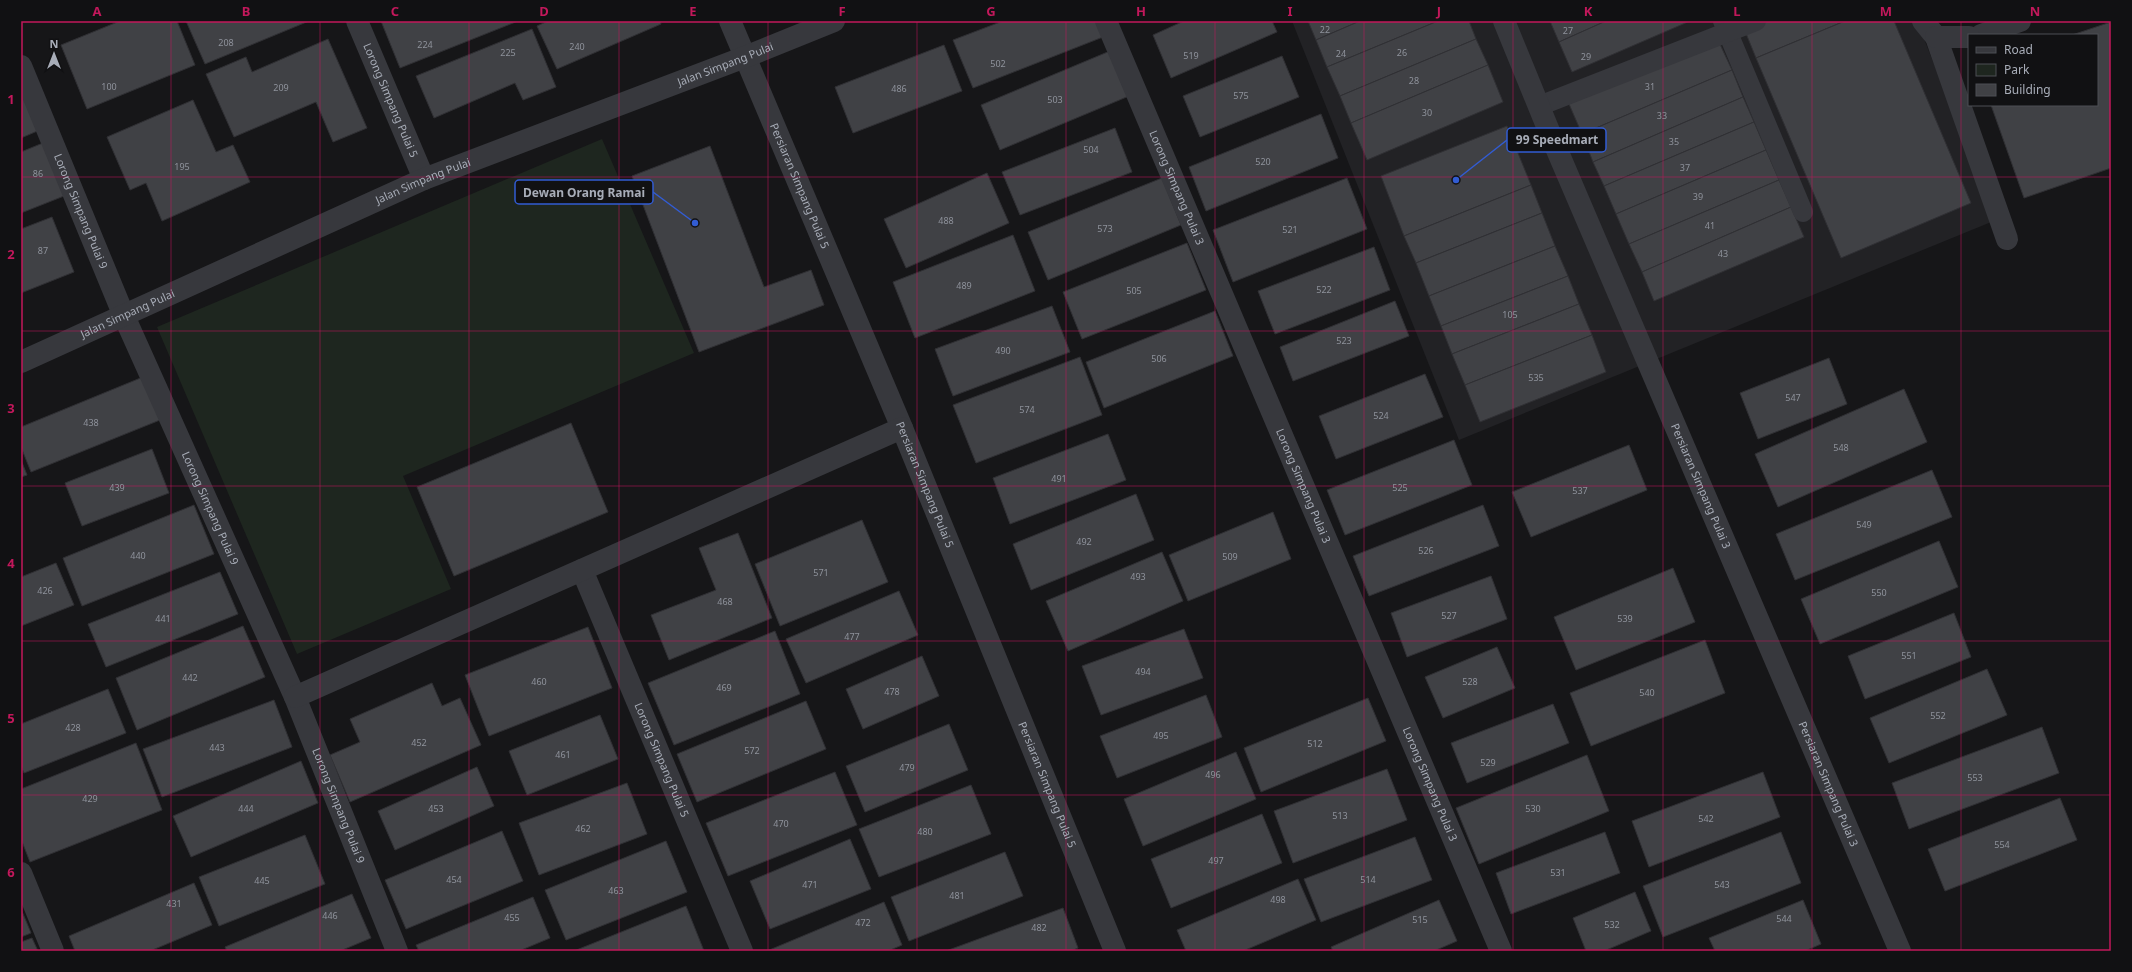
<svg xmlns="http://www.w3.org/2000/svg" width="2132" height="972" font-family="'Noto Sans',sans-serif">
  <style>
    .built { fill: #222225 }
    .green { fill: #1e261f }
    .building { fill: #404145; stroke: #303034 }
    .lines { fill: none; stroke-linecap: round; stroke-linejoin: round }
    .lane { stroke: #37383d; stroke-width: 20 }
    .street { stroke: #37383d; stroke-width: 22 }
    .grid { fill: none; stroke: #c2185b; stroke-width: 1; stroke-opacity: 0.55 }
    .labels { text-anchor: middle; stroke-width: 4; stroke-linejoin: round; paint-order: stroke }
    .number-label { font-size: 9px; fill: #8e929b }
    .street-label { font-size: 11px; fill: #a8adb8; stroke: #111113 }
    .leader { fill: none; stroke: #325cd3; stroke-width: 1.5 }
    .callout-dot { fill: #325cd3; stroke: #111113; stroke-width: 1.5 }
    .callout { fill: #111113; stroke: #325cd3; stroke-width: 1.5 }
    .callout-label { font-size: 12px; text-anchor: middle; font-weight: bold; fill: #a8adb8 }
    .neatline { fill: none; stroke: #c2185b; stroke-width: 1.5 }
    .grid-label { font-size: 13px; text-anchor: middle; font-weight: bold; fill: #c2185b }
  </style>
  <rect width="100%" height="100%" fill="#161618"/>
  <path class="built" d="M1292,21H1917L1996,220L1459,440Z"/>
  <path class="green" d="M602,139L694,353L403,476L451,589L297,654L157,327Z"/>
  <g class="building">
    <path d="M120,21H177L195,65L87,109L61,45Z"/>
    <path d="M186,21H309L205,64Z"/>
    <path d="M381,21H518L400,68Z"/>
    <path d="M548,21H660L661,24L557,69L537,26Z"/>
    <path d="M1003,21H1097L1103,37L973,88L953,40Z"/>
    <path d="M1184,21H1272L1277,32L1171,78L1153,35Z"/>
    <path d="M1308,21H1360L1316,40Z"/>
    <path d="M1360,21H1438L1327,67L1316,40Z"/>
    <path d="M1438,21H1469L1476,39L1340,96L1327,67Z"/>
    <path d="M1550,21H1606L1559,42Z"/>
    <path d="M1606,21H1690L1572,72L1559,42Z"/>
    <path d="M1768,21H1845L1756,58L1745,31Z"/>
    <path d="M1845,21H1894L1971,203L1841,258L1756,58Z"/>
    <path d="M2111,22V168L2024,198L1991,105H2097V35H2072Z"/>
    <path d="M532,29L556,87L523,100L515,83L434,118L416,76Z"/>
    <path d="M328,39L367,128L333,142L316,102L234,137L206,74L246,57L252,72Z"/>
    <path d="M1476,39L1488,65L1351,123L1340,96Z"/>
    <path d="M1718,40L1732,70L1582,134L1569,104Z"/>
    <path d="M944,45L962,91L853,133L835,87Z"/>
    <path d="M1110,51L1129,96L1000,150L981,105Z"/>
    <path d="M1282,56L1299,97L1200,137L1183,96Z"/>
    <path d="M1488,65L1503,102L1367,160L1351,123Z"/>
    <path d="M1732,70L1743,97L1593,162L1582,134Z"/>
    <path d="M21,89L42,129L21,138Z"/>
    <path d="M1743,97L1754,122L1604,186L1593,162Z"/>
    <path d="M193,100L216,152L233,145L250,182L162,221L146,183L130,190L107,137Z"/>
    <path d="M1321,114L1338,158L1206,211L1189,167Z"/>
    <path d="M1754,122L1766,150L1616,214L1604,186Z"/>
    <path d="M1507,126L1531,185L1404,236L1381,176Z"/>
    <path d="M1115,128L1132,172L1020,215L1002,172Z"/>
    <path d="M43,143L64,196L21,213V152Z"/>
    <path d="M710,146L764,287L811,270L824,305L699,352L632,176Z"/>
    <path d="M1766,150L1779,180L1629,244L1616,214Z"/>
    <path d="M987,173L1009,223L906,268L884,219Z"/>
    <path d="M1162,178L1181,225L1048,280L1028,232Z"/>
    <path d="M1347,178L1367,229L1233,282L1213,230Z"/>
    <path d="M1779,180L1791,207L1642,272L1629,244Z"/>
    <path d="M1531,185L1542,213L1416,263L1404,236Z"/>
    <path d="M1791,207L1804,237L1654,301L1642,272Z"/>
    <path d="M1542,213L1555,246L1429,296L1416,263Z"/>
    <path d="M52,217L74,272L21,293V229Z"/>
    <path d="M1013,235L1035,291L915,338L893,282Z"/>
    <path d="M1187,243L1206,290L1082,339L1063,292Z"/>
    <path d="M1555,246L1568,276L1441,326L1429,296Z"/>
    <path d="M1374,247L1390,290L1275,334L1258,291Z"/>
    <path d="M1568,276L1579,304L1452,354L1441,326Z"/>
    <path d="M1395,301L1409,336L1293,381L1280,347Z"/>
    <path d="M1579,304L1592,335L1465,385L1452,354Z"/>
    <path d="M1052,306L1070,352L953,396L935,349Z"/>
    <path d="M1215,311L1233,356L1104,408L1086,362Z"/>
    <path d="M1592,335L1606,372L1480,422L1465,385Z"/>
    <path d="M1080,357L1102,415L976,463L953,405Z"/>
    <path d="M1829,358L1847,404L1758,439L1740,393Z"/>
    <path d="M1425,374L1443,417L1336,459L1319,416Z"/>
    <path d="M143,377L160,420L31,472L21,447V427Z"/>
    <path d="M1904,389L1927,442L1778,507L1755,454Z"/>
    <path d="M571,423L608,512L454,576L417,487Z"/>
    <path d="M1108,434L1126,480L1010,524L993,478Z"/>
    <path d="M1454,440L1472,485L1345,535L1327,490Z"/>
    <path d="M1629,445L1647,490L1531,537L1512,492Z"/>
    <path d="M152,449L169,493L82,526L65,483Z"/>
    <path d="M21,460L27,475L21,477Z"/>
    <path d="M1932,470L1952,517L1795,580L1776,534Z"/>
    <path d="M1136,494L1154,540L1031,590L1013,544Z"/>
    <path d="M194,505L214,554L82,606L63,558Z"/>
    <path d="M1483,505L1499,546L1369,596L1353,556Z"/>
    <path d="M1273,512L1291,559L1188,601L1169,555Z"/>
    <path d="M862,520L888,582L780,626L755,564Z"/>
    <path d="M738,533L772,618L669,660L651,615L716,590L699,548Z"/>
    <path d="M1939,541L1958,587L1820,644L1801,599Z"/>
    <path d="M1162,552L1183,601L1068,651L1046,601Z"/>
    <path d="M56,563L74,605L21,626V577Z"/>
    <path d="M1673,568L1695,622L1576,670L1554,617Z"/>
    <path d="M220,572L238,614L106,667L88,624Z"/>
    <path d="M1491,576L1507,619L1407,657L1391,613Z"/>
    <path d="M899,591L918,635L806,683L786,639Z"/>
    <path d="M1954,613L1971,657L1865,699L1848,656Z"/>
    <path d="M243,626L265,677L137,730L116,678Z"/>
    <path d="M588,627L612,688L489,736L465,675Z"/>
    <path d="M1184,629L1203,678L1101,715L1082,666Z"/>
    <path d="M775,631L800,694L674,745L648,683Z"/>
    <path d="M1705,640L1725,693L1591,746L1570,693Z"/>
    <path d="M1497,647L1515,688L1443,718L1425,677Z"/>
    <path d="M922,656L939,696L863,729L846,689Z"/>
    <path d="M1987,669L2007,715L1889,763L1870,718Z"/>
    <path d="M432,683L442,706L460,698L481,745L350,802L330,755L360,742L350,719Z"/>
    <path d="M108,689L126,733L24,773L21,766V724Z"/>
    <path d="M1206,695L1222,737L1117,778L1100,736Z"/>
    <path d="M1368,698L1386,741L1261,792L1244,748Z"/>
    <path d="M274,700L292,747L162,797L143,749Z"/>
    <path d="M806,701L826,749L697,802L677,754Z"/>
    <path d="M1553,704L1569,743L1467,783L1451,743Z"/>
    <path d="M600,715L618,759L527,795L509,751Z"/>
    <path d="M949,724L968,770L865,812L846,766Z"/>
    <path d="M2042,727L2059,773L1909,829L1892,783Z"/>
    <path d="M136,743L162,810L30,862L21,839V789Z"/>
    <path d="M1236,752L1256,799L1143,846L1124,799Z"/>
    <path d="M1587,755L1609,811L1479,864L1456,808Z"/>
    <path d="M301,761L318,803L191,857L173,816Z"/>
    <path d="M477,767L494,806L395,850L378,811Z"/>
    <path d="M1387,769L1407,820L1293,863L1274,811Z"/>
    <path d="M835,772L857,825L728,876L706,823Z"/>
    <path d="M1763,772L1780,817L1649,867L1632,821Z"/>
    <path d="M627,783L647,834L539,875L519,823Z"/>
    <path d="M971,785L991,834L879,877L859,829Z"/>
    <path d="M2060,798L2077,840L1945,891L1928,849Z"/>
    <path d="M1262,814L1282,863L1171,908L1151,859Z"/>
    <path d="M502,831L523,881L406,929L385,880Z"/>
    <path d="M1605,832L1620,873L1511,914L1496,873Z"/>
    <path d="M1781,832L1801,883L1663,937L1643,886Z"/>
    <path d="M305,835L325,884L219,926L199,877Z"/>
    <path d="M1415,837L1432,880L1321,922L1304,879Z"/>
    <path d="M850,839L871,889L770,929L750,881Z"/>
    <path d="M666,841L687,892L566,940L545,890Z"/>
    <path d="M1005,852L1023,896L909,941L891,897Z"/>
    <path d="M1298,879L1316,920L1243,951H1186L1177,930Z"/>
    <path d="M194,883L212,925L150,951H75L69,936Z"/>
    <path d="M1635,892L1651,931L1604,951H1586L1573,918Z"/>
    <path d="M352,894L371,938L340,951H227L225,947Z"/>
    <path d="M533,897L550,938L519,951H419L416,945Z"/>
    <path d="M1439,900L1457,941L1434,951H1333L1331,947Z"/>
    <path d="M1803,900L1821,944L1805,951H1715L1709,938Z"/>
    <path d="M884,902L902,945L888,951H767Z"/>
    <path d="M686,906L704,951H574Z"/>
    <path d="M1063,908L1078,948L1071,951H946Z"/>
    <path d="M21,909L31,933L21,937Z"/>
    <path d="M32,938L38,951H21V942Z"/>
  </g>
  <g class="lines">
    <g class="lane">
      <path d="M1723,21L1803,212"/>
      <path d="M1539,106L1756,21"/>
    </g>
    <g class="street">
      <path id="s1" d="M357,21L424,179"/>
      <path id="s2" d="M730,21L902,428L1115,951"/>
      <path id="s3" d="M1106,21L1501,951"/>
      <path id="s4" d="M1504,21L1551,136L1900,951"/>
      <path d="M1923,21L1936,37L2007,239"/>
      <path d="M1981,35L2020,21"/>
      <path d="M1936,37H1969"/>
      <path id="s5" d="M21,66L124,316L295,697L397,951"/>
      <path id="s6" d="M21,362L424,179L745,57L834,21"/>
      <path id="s7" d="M582,570L742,951"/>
      <path d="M295,697L902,428"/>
      <path d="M21,873L53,951"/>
    </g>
  </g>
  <path class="grid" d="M171,21V951M320,21V951M469,21V951M619,21V951M768,21V951M917,21V951M1066,21V951M1215,21V951M1364,21V951M1513,21V951M1663,21V951M1812,21V951M1961,21V951M21,177H2111M21,331H2111M21,486H2111M21,641H2111M21,795H2111"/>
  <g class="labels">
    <g class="number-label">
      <text x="1325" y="33">22</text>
      <text x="1568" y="34">27</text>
      <text x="226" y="46">208</text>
      <text x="425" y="48">224</text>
      <text x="577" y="50">240</text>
      <text x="508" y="56">225</text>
      <text x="1402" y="56">26</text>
      <text x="1341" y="57">24</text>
      <text x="1191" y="59">519</text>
      <text x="1586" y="60">29</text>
      <text x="998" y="67">502</text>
      <text x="1414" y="84">28</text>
      <text x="109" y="90">100</text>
      <text x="1650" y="90">31</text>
      <text x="281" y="91">209</text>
      <text x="899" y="92">486</text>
      <text x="1241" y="99">575</text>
      <text x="1055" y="103">503</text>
      <text x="1427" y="116">30</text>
      <text x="1662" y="119">33</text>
      <text x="1674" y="145">35</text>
      <text x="1091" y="153">504</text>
      <text x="1263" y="165">520</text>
      <text x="182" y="170">195</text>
      <text x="1685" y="171">37</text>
      <text x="38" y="177">86</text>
      <text x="1698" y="200">39</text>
      <text x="946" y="224">488</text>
      <text x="1710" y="229">41</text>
      <text x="1105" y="232">573</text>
      <text x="1290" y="233">521</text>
      <text x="43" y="254">87</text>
      <text x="1723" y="257">43</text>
      <text x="964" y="289">489</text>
      <text x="1324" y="293">522</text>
      <text x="1134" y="294">505</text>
      <text x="1510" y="318">105</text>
      <text x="1344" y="344">523</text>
      <text x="1003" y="354">490</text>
      <text x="1159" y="362">506</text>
      <text x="1536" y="381">535</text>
      <text x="1793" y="401">547</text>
      <text x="1027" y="413">574</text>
      <text x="1381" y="419">524</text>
      <text x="91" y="426">438</text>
      <text x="1841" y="451">548</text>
      <text x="1059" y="482">491</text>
      <text x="117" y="491">439</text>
      <text x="1400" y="491">525</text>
      <text x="1580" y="494">537</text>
      <text x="1864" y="528">549</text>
      <text x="1084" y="545">492</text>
      <text x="1426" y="554">526</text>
      <text x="138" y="559">440</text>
      <text x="1230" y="560">509</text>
      <text x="821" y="576">571</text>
      <text x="1138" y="580">493</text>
      <text x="45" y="594">426</text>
      <text x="1879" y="596">550</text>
      <text x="725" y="605">468</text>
      <text x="1449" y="619">527</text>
      <text x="163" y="622">441</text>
      <text x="1625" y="622">539</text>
      <text x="852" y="640">477</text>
      <text x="1909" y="659">551</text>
      <text x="1143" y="675">494</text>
      <text x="190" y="681">442</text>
      <text x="539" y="685">460</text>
      <text x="1470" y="685">528</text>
      <text x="724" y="691">469</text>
      <text x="892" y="695">478</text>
      <text x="1647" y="696">540</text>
      <text x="1938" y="719">552</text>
      <text x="73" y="731">428</text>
      <text x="1161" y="739">495</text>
      <text x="419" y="746">452</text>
      <text x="1315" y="747">512</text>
      <text x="217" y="751">443</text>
      <text x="752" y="754">572</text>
      <text x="563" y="758">461</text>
      <text x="1488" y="766">529</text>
      <text x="907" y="771">479</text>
      <text x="1213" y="778">496</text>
      <text x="1975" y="781">553</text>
      <text x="90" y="802">429</text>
      <text x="246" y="812">444</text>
      <text x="436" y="812">453</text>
      <text x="1533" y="812">530</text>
      <text x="1340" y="819">513</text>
      <text x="1706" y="822">542</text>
      <text x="781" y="827">470</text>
      <text x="583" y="832">462</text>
      <text x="925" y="835">480</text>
      <text x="2002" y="848">554</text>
      <text x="1216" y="864">497</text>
      <text x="1558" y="876">531</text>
      <text x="454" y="883">454</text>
      <text x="1368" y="883">514</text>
      <text x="262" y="884">445</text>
      <text x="810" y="888">471</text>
      <text x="1722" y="888">543</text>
      <text x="616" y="894">463</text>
      <text x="957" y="899">481</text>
      <text x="1278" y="903">498</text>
      <text x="174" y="907">431</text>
      <text x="330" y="919">446</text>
      <text x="512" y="921">455</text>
      <text x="1784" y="922">544</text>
      <text x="1420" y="923">515</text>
      <text x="863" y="926">472</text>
      <text x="1612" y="928">532</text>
      <text x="1039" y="931">482</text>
    </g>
    <g class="street-label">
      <text dy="4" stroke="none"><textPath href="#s6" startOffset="765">Jalan Simpang Pulai</textPath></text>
      <text dy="4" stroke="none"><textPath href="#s1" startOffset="86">Lorong Simpang Pulai 5</textPath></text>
      <text dy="4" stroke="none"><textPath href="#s6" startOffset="441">Jalan Simpang Pulai</textPath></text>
      <text dy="4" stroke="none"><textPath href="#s2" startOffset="179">Persiaran Simpang Pulai 5</textPath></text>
      <text dy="4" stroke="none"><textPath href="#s3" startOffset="181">Lorong Simpang Pulai 3</textPath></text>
      <text dy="4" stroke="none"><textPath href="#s5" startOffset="157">Lorong Simpang Pulai 9</textPath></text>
      <text dy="4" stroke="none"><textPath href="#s6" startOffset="117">Jalan Simpang Pulai</textPath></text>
      <text dy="4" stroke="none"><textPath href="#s2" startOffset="503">Persiaran Simpang Pulai 5</textPath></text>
      <text dy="4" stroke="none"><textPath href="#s3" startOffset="505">Lorong Simpang Pulai 3</textPath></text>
      <text dy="4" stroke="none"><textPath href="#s4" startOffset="505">Persiaran Simpang Pulai 3</textPath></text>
      <text dy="4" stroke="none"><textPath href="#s5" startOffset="481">Lorong Simpang Pulai 9</textPath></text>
      <text dy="4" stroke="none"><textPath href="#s7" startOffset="206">Lorong Simpang Pulai 5</textPath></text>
      <text dy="4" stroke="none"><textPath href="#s3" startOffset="829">Lorong Simpang Pulai 3</textPath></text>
      <text dy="4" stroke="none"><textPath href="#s4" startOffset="829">Persiaran Simpang Pulai 3</textPath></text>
      <text dy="4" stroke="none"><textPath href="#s2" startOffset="827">Persiaran Simpang Pulai 5</textPath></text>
      <text dy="4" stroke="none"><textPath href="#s5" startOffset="805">Lorong Simpang Pulai 9</textPath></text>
    </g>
  </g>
  <path class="leader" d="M1456 180L1507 140M695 223L653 192"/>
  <g class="callout-dot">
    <circle cx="1456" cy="180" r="4"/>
    <circle cx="695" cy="223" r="4"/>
  </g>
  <g class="callout">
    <rect x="1507" y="128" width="99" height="24" rx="4"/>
    <rect x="515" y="180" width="138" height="24" rx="4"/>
  </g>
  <g class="callout-label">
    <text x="1557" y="144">99 Speedmart</text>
    <text x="584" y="197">Dewan Orang Ramai</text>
  </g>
  <rect width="2132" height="972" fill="none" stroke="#111113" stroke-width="44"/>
  <rect x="1968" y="34" width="130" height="72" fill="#111113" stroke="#4d4f55"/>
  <rect x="1976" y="47" width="20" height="6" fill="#37383d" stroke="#4d4f55"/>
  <text x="2004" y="54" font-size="12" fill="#a8adb8">Road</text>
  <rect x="1976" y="64" width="20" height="12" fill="#1e261f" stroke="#4d4f55"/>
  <text x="2004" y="74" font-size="12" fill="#a8adb8">Park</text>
  <rect x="1976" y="84" width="20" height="12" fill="#404145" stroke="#4d4f55"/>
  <text x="2004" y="94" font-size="12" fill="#a8adb8">Building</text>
  <g transform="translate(54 54)" stroke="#111113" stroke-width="3" paint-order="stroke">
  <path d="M0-3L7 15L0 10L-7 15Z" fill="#a8adb8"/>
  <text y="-6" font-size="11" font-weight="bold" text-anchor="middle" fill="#a8adb8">N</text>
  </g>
  <rect x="22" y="22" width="2088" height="928" class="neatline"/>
  <g class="grid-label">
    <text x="97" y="16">A</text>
    <text x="246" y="16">B</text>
    <text x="395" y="16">C</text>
    <text x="544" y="16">D</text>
    <text x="693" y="16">E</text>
    <text x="842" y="16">F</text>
    <text x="991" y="16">G</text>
    <text x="1141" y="16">H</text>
    <text x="1290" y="16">I</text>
    <text x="1439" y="16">J</text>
    <text x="1588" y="16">K</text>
    <text x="1737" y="16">L</text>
    <text x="1886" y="16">M</text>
    <text x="2035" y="16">N</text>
    <text x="11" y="104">1</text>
    <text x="11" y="259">2</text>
    <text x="11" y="413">3</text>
    <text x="11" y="568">4</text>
    <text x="11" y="723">5</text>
    <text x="11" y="877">6</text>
  </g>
</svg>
